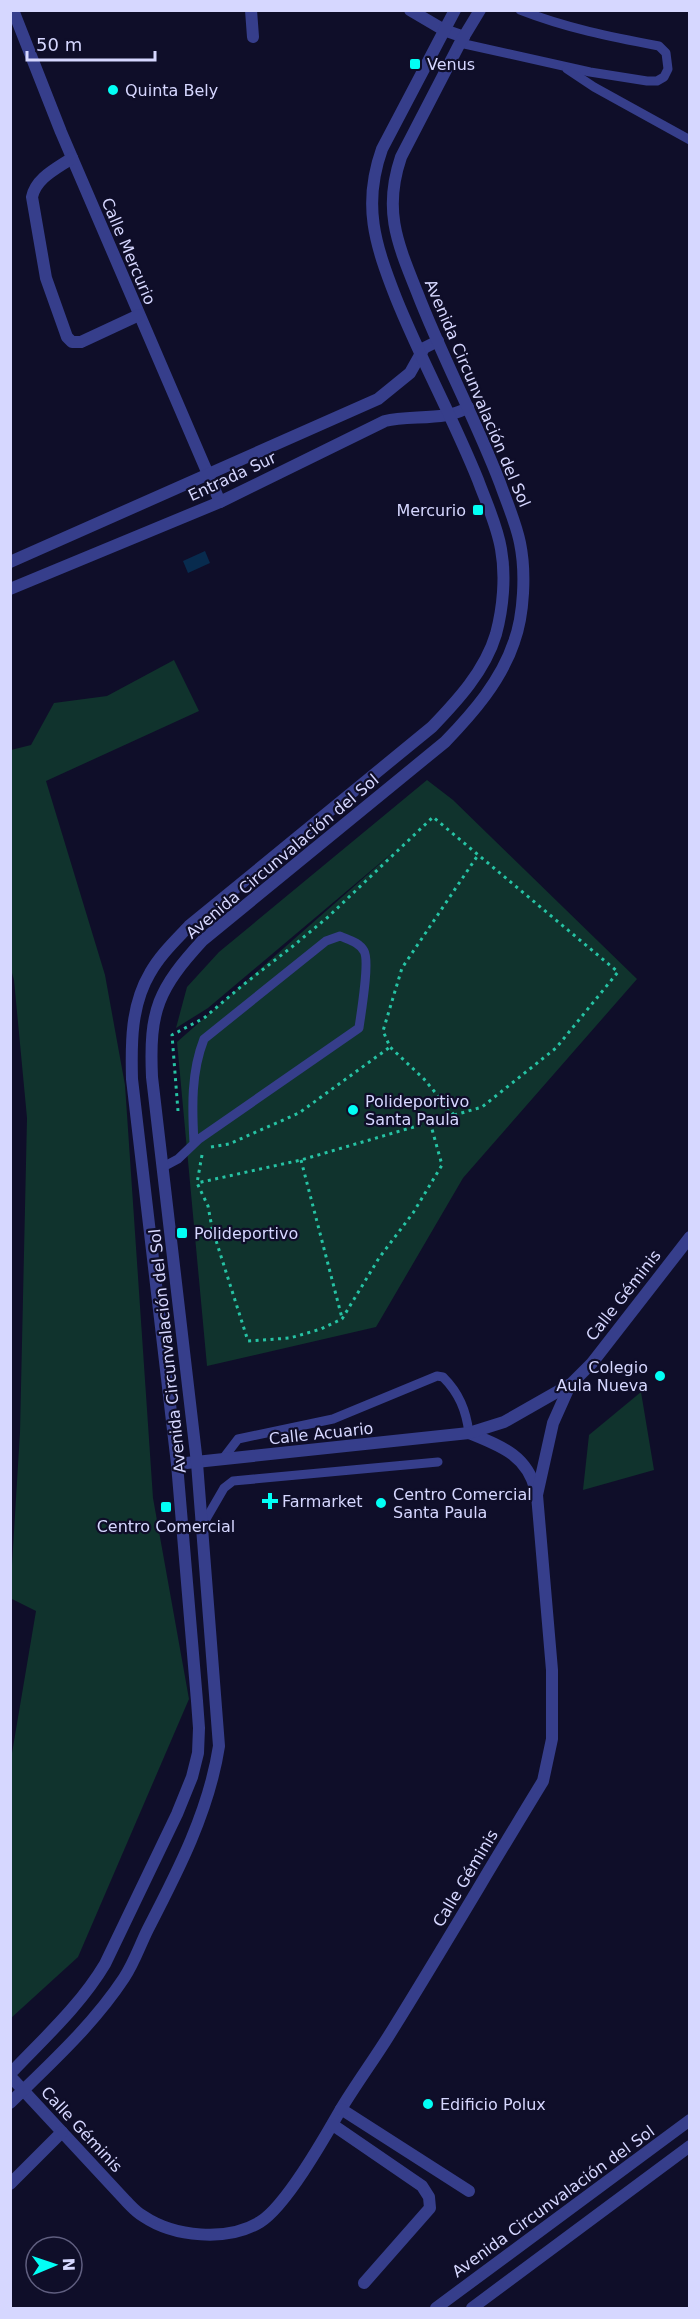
<svg xmlns="http://www.w3.org/2000/svg" width="700" height="2319" font-family="'DejaVu Sans',sans-serif">
  <style>
    .green { fill: #10332d }
    .water { fill: #082b4e }
    .lines { fill: none; stroke-linecap: round; stroke-linejoin: round }
    .path { stroke: #26c3a4; stroke-width: 3; stroke-dasharray: 3 4.5; stroke-linecap: butt }
    .lane { stroke: #363e8b; stroke-width: 9 }
    .street { stroke: #363e8b; stroke-width: 12 }
    .poi-dot { fill: #02fff5; stroke: #0f0e29; stroke-width: 2 }
    .labels { text-anchor: middle; stroke-width: 4.5; stroke-linejoin: round; paint-order: stroke }
    .poi-label { font-size: 16px; fill: #d6d7ff; stroke: #0f0e29; text-anchor: start }
    .street-label { font-size: 16px; fill: #d6d7ff; stroke: #0f0e29 }
  </style>
  <rect width="100%" height="100%" fill="#0f0e29"/>
  <g class="green">
    <path d="M174,660L199,711L46,781L105,975L125,1085L153,1498L189,1699L78,1957L11,2018V1759L36,1611L10,1598L20,1432L27,1118L14,980L10,966L11,750L31,745L54,703L107,696Z"/>
    <path d="M427,780L453,800L637,979L463,1178L376,1327L207,1366L177,1042L399,847L208,1008L176,1028L187,987L219,952Z"/>
    <path d="M641,1392L654,1470L583,1490L589,1435Z"/>
  </g>
  <path class="water" d="M205,551L210,563L188,573L183,561Z"/>
  <g class="lines">
    <g class="path">
      <path d="M178,1111L172,1035L204,1018L243,985L293,946L328,917L433,817L618,972L556,1048L482,1107L301,1160L197,1183"/>
      <path d="M454,1115L424,1079L390,1047L383,1031L402,968L478,855"/>
      <path d="M211,1147L229,1144L299,1113L390,1047"/>
      <path d="M202,1155L197,1183L208,1206L212,1228L248,1341L290,1338L321,1329L342,1319L379,1258L413,1213L442,1165L430,1122"/>
      <path d="M301,1160L342,1318"/>
    </g>
    <g class="lane">
      <path d="M460,43L590,72L647,81H657L664,77L668,69L666,53L659,46C611,37 566,28 520,10"/>
      <path d="M567,69L594,87L690,140"/>
      <path d="M163,1167L178,1159L199,1139L359,1028C361,1013 370,961 364,951C359,942 349,940 340,936L326,941L204,1039C191,1072 192,1107 194,1143"/>
      <path d="M222,1460L238,1439L333,1419L437,1376L443,1377C459,1393 466,1410 469,1433"/>
      <path d="M202,1526L224,1488L233,1481L438,1462"/>
    </g>
    <g class="street">
      <path d="M13,10L61,132L220,502"/>
      <path d="M251,10L253,37"/>
      <path d="M410,10L444,30L464,37"/>
      <path d="M72,158C56,169 36,178 32,197L46,278L67,337L72,342H81L139,315"/>
      <path d="M10,562L378,399L410,373L424,348L438,341"/>
      <path d="M10,589L220,502L385,421C410,415 449,421 468,407"/>
      <path d="M469,1433C501,1446 527,1455 536,1491"/>
      <path d="M177,1464L469,1433L504,1422L569,1385"/>
      <path d="M10,2074C43,2039 80,2006 105,1964L177,1814L192,1777L198,1753L199,1728L197,1701L177,1464L132,1079C131,1043 131,1005 150,973C160,955 175,941 189,926L432,727C457,701 485,671 496,634C503,608 506,576 501,549C497,525 486,502 478,480C453,418 421,360 396,298C375,244 362,205 382,149L455,10"/>
      <path d="M10,2076L126,2201C131,2206 136,2212 143,2216C174,2237 227,2242 260,2222C286,2206 325,2137 341,2109C356,2084 373,2061 388,2037C441,1952 491,1866 543,1781L552,1739V1670L537,1495L553,1423L570,1385L592,1363L690,1237"/>
      <path d="M10,2103C50,2064 93,2025 124,1978C134,1963 140,1945 148,1929C178,1871 209,1811 219,1746L197,1463L152,1077C149,1010 158,989 203,940L445,742C473,713 501,681 514,642C524,615 526,572 520,543C516,523 507,503 500,483C475,418 442,357 417,292C397,242 383,210 401,157L460,43L480,10"/>
      <path d="M341,2109L469,2191"/>
      <path d="M333,2125L422,2186L429,2197L430,2208L364,2283"/>
      <path d="M10,2184L62,2132"/>
      <path d="M436,2308L690,2120"/>
      <path d="M472,2308L690,2146"/>
    </g>
  </g>
  <g class="poi-dot">
    <rect x="409" y="58" width="12" height="12" rx="3"/>
    <circle cx="113" cy="90" r="6"/>
    <rect x="472" y="504" width="12" height="12" rx="3"/>
    <circle cx="353" cy="1110" r="6"/>
    <rect x="176" y="1227" width="12" height="12" rx="3"/>
    <circle cx="660" cy="1376" r="6"/>
    <path d="M267 1492h6v6h6v6h-6v6h-6v-6h-6v-6h6z"/>
    <circle cx="381" cy="1503" r="6"/>
    <rect x="160" y="1501" width="12" height="12" rx="3"/>
    <circle cx="428" cy="2104" r="6"/>
  </g>
  <g class="labels">
    <g class="poi-label">
      <text x="427" y="70">Venus</text>
      <text x="125" y="96">Quinta Bely</text>
      <text x="466" y="516" text-anchor="end">Mercurio</text>
      <text x="365" y="1107">Polideportivo<tspan x="365" dy="18">Santa Paula</tspan></text>
      <text x="194" y="1239">Polideportivo</text>
      <text x="648" y="1373" text-anchor="end">Colegio<tspan x="648" dy="18">Aula Nueva</tspan></text>
      <text x="393" y="1500">Centro Comercial<tspan x="393" dy="18">Santa Paula</tspan></text>
      <text x="282" y="1507">Farmarket</text>
      <text x="166" y="1532" text-anchor="middle">Centro Comercial</text>
      <text x="440" y="2110">Edificio Polux</text>
    </g>
    <g class="street-label">
      <text transform="translate(129 251) rotate(67)" y="6">Calle Mercurio</text>
      <text transform="translate(478 393) rotate(67)" y="6">Avenida Circunvalación del Sol</text>
      <text transform="translate(232 476) rotate(-25)" y="6">Entrada Sur</text>
      <text transform="translate(282 856) rotate(-40)" y="6">Avenida Circunvalación del Sol</text>
      <text transform="translate(623 1295) rotate(-52)" y="6">Calle Géminis</text>
      <text transform="translate(167 1351) rotate(-96)" y="6">Avenida Circunvalación del Sol</text>
      <text transform="translate(321 1433) rotate(-6)" y="6">Calle Acuario</text>
      <text transform="translate(465 1878) rotate(-59)" y="6">Calle Géminis</text>
      <text transform="translate(82 2129) rotate(47)" y="6">Calle Géminis</text>
      <text transform="translate(553 2201) rotate(-36)" y="6">Avenida Circunvalación del Sol</text>
    </g>
  </g>
  <rect width="700" height="2319" fill="none" stroke="#d6d7ff" stroke-width="24"/>
  <g transform="translate(54 2265) rotate(88)"><circle r="28" fill="#0f0e29" stroke="#5f5e7f" stroke-width="1.5"/>
  <path d="M0-4.5L10 22L0 15L-10 22Z" fill="#02fff5"/>
  <text y="-9" font-size="16" font-weight="bold" text-anchor="middle" fill="#d6d7ff">N</text>
  </g>
  <path d="M27 51v9h128v-9" fill="none" stroke="#d6d7ff" stroke-width="3"/>
  <text x="36" y="51" font-size="18" fill="#d6d7ff" stroke="#0f0e29" stroke-width="4.5" paint-order="stroke">50 m</text>
</svg>
